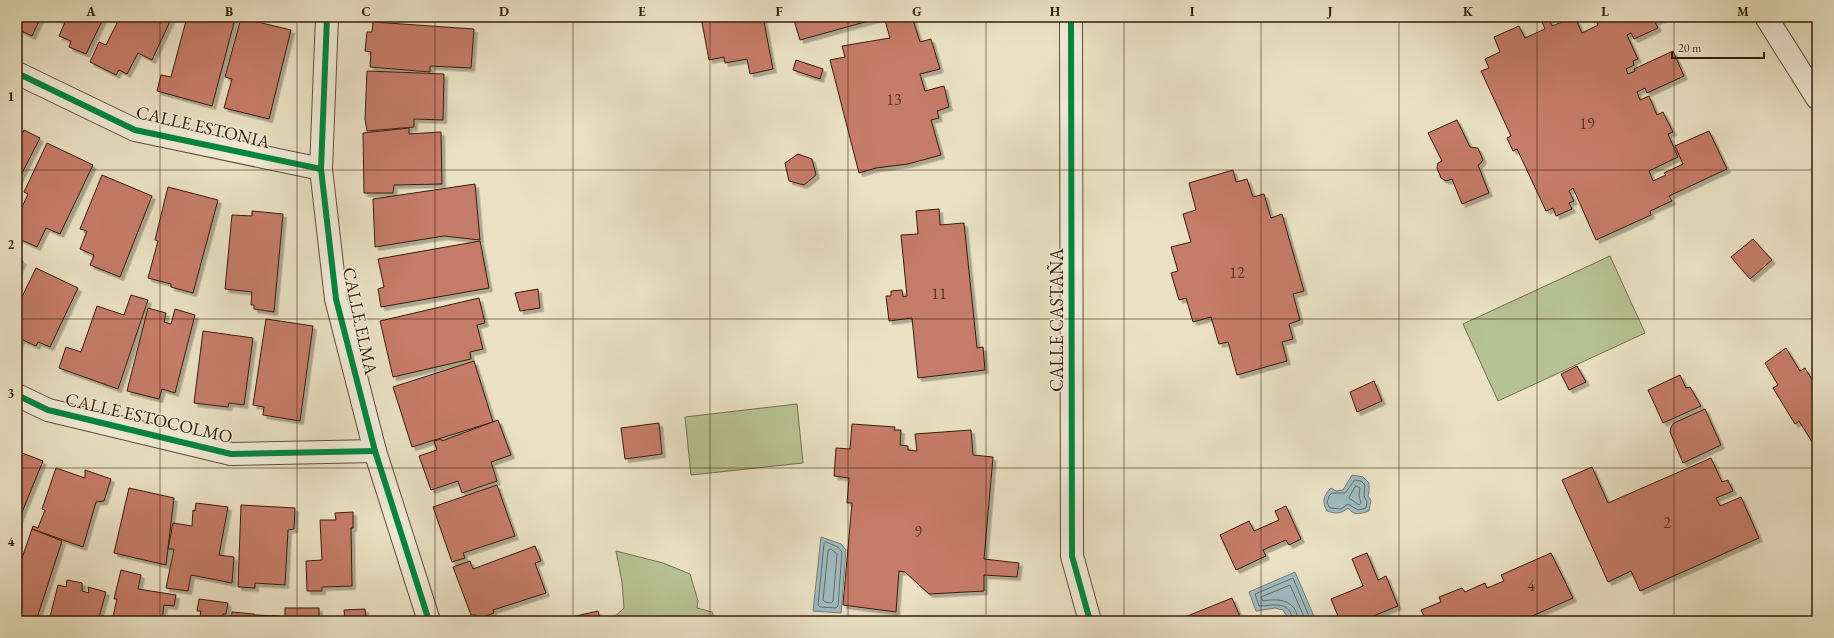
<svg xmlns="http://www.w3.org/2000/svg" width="1834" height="638" font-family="'EB Garamond',serif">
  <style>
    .green { fill: #b7c294; stroke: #766f4e }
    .water { fill: #9ebac0; stroke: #747b76 }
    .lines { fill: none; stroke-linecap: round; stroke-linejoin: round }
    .shore { stroke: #6a6b64; stroke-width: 1 }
    .building { fill: #c67c6b; stroke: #361c07; filter: url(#shadow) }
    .minor-casing { stroke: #634d36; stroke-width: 24 }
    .minor { stroke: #f1ecd9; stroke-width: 22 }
    .cycleway-casing { stroke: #f1ecd9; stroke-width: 8 }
    .cycleway { stroke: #00873e; stroke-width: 6 }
    .grid { fill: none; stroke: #361c07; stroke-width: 1; stroke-opacity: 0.55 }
    .labels { text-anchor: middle; stroke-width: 3; stroke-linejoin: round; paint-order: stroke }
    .number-label { font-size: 16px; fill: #5a3420 }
    .street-label { font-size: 18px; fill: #361c07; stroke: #f1ecd9 }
    .neatline { fill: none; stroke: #361c07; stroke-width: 1.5 }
    .grid-label { font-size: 13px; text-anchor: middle; font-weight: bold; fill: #361c07 }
  </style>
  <defs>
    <filter id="shadow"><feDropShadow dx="3.5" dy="3.5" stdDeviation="0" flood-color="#0004"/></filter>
  </defs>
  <rect width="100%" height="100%" fill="#eae1c4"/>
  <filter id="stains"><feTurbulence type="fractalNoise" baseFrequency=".005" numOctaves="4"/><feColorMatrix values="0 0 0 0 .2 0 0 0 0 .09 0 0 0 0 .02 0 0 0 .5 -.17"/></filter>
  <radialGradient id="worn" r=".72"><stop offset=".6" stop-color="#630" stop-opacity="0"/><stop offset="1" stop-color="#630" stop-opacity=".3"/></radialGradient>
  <g class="green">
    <path d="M1610,256L1645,333L1498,401L1463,324Z"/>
    <path d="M797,404L803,463L691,475L685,417Z"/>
    <path d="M616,551L663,563L690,574L698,601L697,608L712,612L716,621H610L624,608L622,582Z"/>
  </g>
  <g class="water">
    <path d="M1352,475L1363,477L1369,483V492L1368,496L1371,500L1369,511C1360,514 1354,516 1348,508C1341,514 1336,514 1327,511C1322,502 1323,496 1331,488L1336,491L1343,490Z"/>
    <path d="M821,537L841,544L846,550L841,613L813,611Z"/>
    <path d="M1295,572L1316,621H1290L1283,610L1275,608L1256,611L1249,592Z"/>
  </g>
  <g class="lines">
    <g class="shore">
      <path d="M1355,480L1361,481L1365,485L1364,496L1367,502L1366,508L1358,510L1348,504L1341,509L1330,508L1327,503L1329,496L1332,493H1345Z"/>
      <path d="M1356,486L1360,488L1359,496L1361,503L1359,505L1349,498Z"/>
      <path d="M826,542L838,547L842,552L838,606L836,608L820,607L818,605L824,544Z"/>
      <path d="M831,549L837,554L833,601L831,603L825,602L823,600L828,551Z"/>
      <path d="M1293,621C1290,599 1273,606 1259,606L1255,594L1293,578L1311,621"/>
      <path d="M1298,621C1297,600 1279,598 1263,601L1261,597L1290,585L1306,621"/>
    </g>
  </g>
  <g class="building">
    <path d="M17,17H41L32,36L17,29Z"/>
    <path d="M52,17H104L86,54L69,47L71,41L59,36L65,22Z"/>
    <path d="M120,17H172L152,60L138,53L127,74L119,70L116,75L90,62L99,42L106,45Z"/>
    <path d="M187,17H226L235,19L212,106L157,91L161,75L171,77Z"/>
    <path d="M701,17H763L773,69L750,74L747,59L725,63L724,57L709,60Z"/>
    <path d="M793,17H883L800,40Z"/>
    <path d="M884,17H912L920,42L931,39L940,69L920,74L925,91L944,86L949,107L937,111L939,118L931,120L941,155L908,164L876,168L859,173L830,60L845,57L842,46L890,38Z"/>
    <path d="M1540,17H1548L1552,26L1575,17L1582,33L1598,25L1594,17H1666L1655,22L1658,28L1634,39L1631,33L1627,35L1638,59L1633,61L1634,65L1626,69L1628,74L1635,71L1634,69L1673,51L1684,76L1647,93L1645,88L1637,92L1640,100L1649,96L1657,115L1663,112L1673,132L1668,134L1678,157L1649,171L1653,181L1666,175L1664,173L1683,164L1675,146L1709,131L1727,169L1669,196L1672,201L1650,211L1651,215L1596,240L1573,188L1569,191L1574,201L1569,203L1572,209L1556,216L1553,208L1546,211L1517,149L1513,151L1507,138L1511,136L1481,71L1489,68L1485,59L1500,52L1494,37L1519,26L1525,38L1545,29Z"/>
    <path d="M241,18L291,30L269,119L224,108L232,79L225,77Z"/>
    <path d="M373,22L474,29L471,68L430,66V72L370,67L371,52L365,51L367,32H372Z"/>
    <path d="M796,60L823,69L820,79L793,70Z"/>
    <path d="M367,71L444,74L443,120L414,119V127L367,131L365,119Z"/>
    <path d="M1457,120L1470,147L1478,148L1483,160L1480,164L1478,165L1489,193L1462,204L1452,179L1446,181L1441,178L1437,168L1438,163L1442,161L1428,133Z"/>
    <path d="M409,128V134L441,132L442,184L394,185L393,193H364L363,133Z"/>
    <path d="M24,130L40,138L17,183V140L19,141Z"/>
    <path d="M47,143L93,165L60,234L46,228L37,247L17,238V218L28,194L24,192Z"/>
    <path d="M798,154L812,159L816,175L804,185L789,181L785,163Z"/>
    <path d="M1233,170L1236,182L1247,179L1253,197L1264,194L1271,218L1282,214L1304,291L1293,294L1300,320L1289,324L1293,339L1282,342L1287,361L1237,375L1228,342L1219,344L1211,317L1193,322L1186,298L1179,300L1171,273L1178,271L1171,247L1191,242L1183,214L1196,210L1189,183Z"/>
    <path d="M102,175L152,196L120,277L90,265L94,255L80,249L87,231L80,229Z"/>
    <path d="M475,184L480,240L444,236L375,247L373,199Z"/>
    <path d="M168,187L218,200L193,293L171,287V284L148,278L158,241L155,240Z"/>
    <path d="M939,209L940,225L964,223L977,348L983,347L985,370L918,378L912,318L889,321L886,296H891V291L902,290L903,297L907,296L901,235L918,234L916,211Z"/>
    <path d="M252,211L283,214L274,312L254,309V305H251L252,292L225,289L232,215L252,216Z"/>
    <path d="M1753,239L1772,260L1750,279L1731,257Z"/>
    <path d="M480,241L489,288L381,307L378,289L384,287L378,259Z"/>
    <path d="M17,258L23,261L17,273Z"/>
    <path d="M36,268L78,288L50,347L38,342L36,346L21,339L19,345L17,344V307Z"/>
    <path d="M538,289L540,308L520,311L515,293Z"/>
    <path d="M131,295L148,300L118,389L59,368L66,347L81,352L97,306L124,315Z"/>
    <path d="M479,298L485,323L477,325L483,349L470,352L471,359L393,377L380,321Z"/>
    <path d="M148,308L166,313L164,322L171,324L175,309L195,315L175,393L162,389L159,399L127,391Z"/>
    <path d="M266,319L313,326L300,421L263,415L264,407L253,405Z"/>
    <path d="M203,331L253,338L244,405L229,403L228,407L194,403Z"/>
    <path d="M1786,348L1800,371L1805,368L1817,388V450L1799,421L1795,424L1773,388L1778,385L1765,363Z"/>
    <path d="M474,361L493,422L412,447L393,387Z"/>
    <path d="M1577,366L1586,382L1569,390L1561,374Z"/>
    <path d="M1680,375L1686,388L1690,387L1701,406L1663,423L1648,390Z"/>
    <path d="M1374,381L1382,401L1357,412L1350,392Z"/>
    <path d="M1705,409L1721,445L1683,463L1670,432L1671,427L1674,423Z"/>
    <path d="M498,420L511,455L491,462L497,481L462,493L458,481L431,490L419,456L437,450L434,441L441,439L442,441Z"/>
    <path d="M659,423L662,454L625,459L621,428Z"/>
    <path d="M852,424L895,427L894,430H901L900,445L908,446V450L917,451L915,434L971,430L973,455L993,457L984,559L1019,563L1017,577L984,575V591L929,594L905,572L899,571L896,612L843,605L852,503H847L849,478L834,476L836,448L850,449Z"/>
    <path d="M17,451L43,461L18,522H17Z"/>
    <path d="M1711,458L1722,482L1728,480L1733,491L1716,498L1720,506L1741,497L1759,538L1640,591L1631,571L1608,582L1562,480L1592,467L1608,503Z"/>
    <path d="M56,468L85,478V470L111,479L104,501L96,502L83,547L32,529L33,526L38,528L45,510L42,509Z"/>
    <path d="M497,485L515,536L463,553L465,558L452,562L433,507Z"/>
    <path d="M129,488L174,498L166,565L114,553Z"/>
    <path d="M196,503L228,507L219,555L234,557L232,583L191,575L188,591L166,588L174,549H168L173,523L192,526L193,510L195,511Z"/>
    <path d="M241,505L295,508L294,529L288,530L285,585L255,583V588L238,587Z"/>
    <path d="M1286,506L1301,539L1289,545L1286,540L1263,550L1266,556L1236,570L1220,535L1249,521L1254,531L1279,520L1275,511Z"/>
    <path d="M353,512V528H351L352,586L322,587V591H307L306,561L322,560L320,520H336L335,513Z"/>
    <path d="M32,529L62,541L36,621H17V556L22,558Z"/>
    <path d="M535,546L541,561L535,563L546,593L493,610L494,613L477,619L476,615H471L453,567L470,561L473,569Z"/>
    <path d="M1367,553L1378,580L1386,576L1398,606L1361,621H1340L1331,599L1363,586L1352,559Z"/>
    <path d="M1551,553L1573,598L1521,621H1416L1425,618L1421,610L1441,602L1439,597L1462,588L1465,592L1485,583L1487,588L1504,581L1501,575Z"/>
    <path d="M121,570L141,575L138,589L176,595L174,606L164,605L162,621H112L117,599H114Z"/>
    <path d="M67,580L82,583V591L89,593L88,587L106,592L98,621H49L58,585L66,587Z"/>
    <path d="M1232,598L1242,621H1175Z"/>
    <path d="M199,599L228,603L226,614H223L222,621H199L201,611H197Z"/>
    <rect x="285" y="608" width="34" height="13"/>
    <path d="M365,609L366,621H345L344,610Z"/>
    <path d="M598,611L601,621H554Z"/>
    <path d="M232,612L254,614L255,615L280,616V621H231Z"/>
    <path d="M1400,616L1413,621H1398Z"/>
    <path d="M528,617L529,621H507Z"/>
  </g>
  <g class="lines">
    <g class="minor-casing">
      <g id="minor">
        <path d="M327,17L321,169L336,299L375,451L429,621"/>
        <path d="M1071,17L1072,556L1090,621"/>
        <path d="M1766,17L1817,98"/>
        <path d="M17,73L135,130L321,169"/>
        <path d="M17,395L48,410L231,454L375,451"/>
      </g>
    </g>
    <use href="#minor" class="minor"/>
    <g class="cycleway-casing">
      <g id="cycleway">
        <path d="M327,17L321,169L336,299L375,451L429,621"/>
        <path d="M1071,17L1072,556L1090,621"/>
        <path d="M17,73L135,130L321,169"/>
        <path d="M17,395L48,410L231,454L375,451"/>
      </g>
    </g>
    <use href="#cycleway" class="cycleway"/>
  </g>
  <path class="grid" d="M160,17V621M297,17V621M435,17V621M573,17V621M710,17V621M848,17V621M986,17V621M1124,17V621M1261,17V621M1399,17V621M1537,17V621M1674,17V621M17,170H1817M17,319H1817M17,468H1817"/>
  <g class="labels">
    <g class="number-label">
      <text x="894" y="105">13</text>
      <text x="1587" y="129">19</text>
      <text x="1237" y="278">12</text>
      <text x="939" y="299">11</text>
      <text x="1667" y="528">2</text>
      <text x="918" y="537">9</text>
      <text x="1531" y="591">4</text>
    </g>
    <g class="street-label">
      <text transform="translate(203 127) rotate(13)" y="6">CALLE ESTONIA</text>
      <text transform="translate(1057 320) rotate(-90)" y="6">CALLE CASTAÑA</text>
      <text transform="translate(360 321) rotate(78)" y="6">CALLE ELMA</text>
      <text transform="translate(149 418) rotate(13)" y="6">CALLE ESTOCOLMO</text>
    </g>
  </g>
  <rect width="1834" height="638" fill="none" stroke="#eae1c4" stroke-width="44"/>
  <path d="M1672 52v6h92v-6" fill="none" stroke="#361c07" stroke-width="2"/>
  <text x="1678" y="52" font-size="12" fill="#361c07" stroke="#f1ecd9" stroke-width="3" paint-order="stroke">20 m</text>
  <rect x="22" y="22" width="1790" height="594" class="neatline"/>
  <g class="grid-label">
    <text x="91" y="16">A</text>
    <text x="229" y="16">B</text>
    <text x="366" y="16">C</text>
    <text x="504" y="16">D</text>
    <text x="642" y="16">E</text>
    <text x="779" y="16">F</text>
    <text x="917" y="16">G</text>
    <text x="1055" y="16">H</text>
    <text x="1192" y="16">I</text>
    <text x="1330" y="16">J</text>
    <text x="1468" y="16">K</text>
    <text x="1605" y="16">L</text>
    <text x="1743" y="16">M</text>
    <text x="11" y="101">1</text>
    <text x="11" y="249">2</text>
    <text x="11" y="398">3</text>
    <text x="11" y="546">4</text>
  </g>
  <rect width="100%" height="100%" filter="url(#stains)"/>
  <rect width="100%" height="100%" fill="url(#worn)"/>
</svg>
